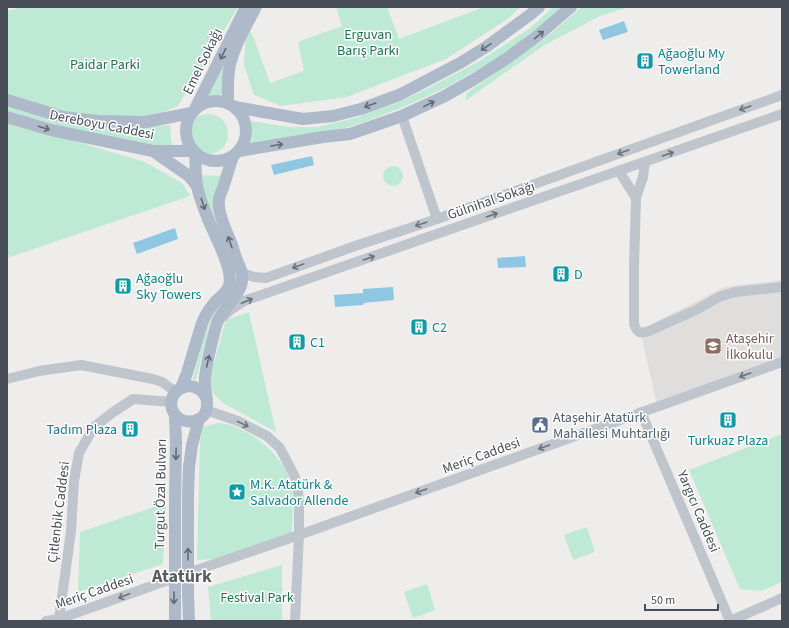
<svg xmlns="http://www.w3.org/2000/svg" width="789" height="628" font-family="'Source Sans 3',sans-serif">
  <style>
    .education { fill: #e0dedd }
    .green { fill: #bee9d4 }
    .water { fill: #8fc7e2 }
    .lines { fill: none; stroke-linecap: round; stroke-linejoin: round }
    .minor { stroke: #bfc5cd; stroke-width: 10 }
    .major { stroke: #aeb9c9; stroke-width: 12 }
    .oneway { stroke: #616974 }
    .oneway2 { stroke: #6b727b }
    .labels { text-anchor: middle; stroke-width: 3; stroke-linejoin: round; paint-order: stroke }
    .park-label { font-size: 14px; fill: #1f7151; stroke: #fff }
    .culture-label { font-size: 14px; fill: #0d838f; stroke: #fff; text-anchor: start }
    .street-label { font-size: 14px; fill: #474e58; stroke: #fff }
    .education-label { font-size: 14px; fill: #785e54; stroke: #fff; text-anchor: start }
    .service-label { font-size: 14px; fill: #4e5e75; stroke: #fff; text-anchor: start }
    .district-label { font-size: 18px; font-weight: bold; fill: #5a5c60; stroke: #fff }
  </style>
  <rect width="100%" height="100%" fill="#efedec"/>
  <path class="education" d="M782,280V361L657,405L640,330L724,287Z"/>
  <g class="green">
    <path d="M22,7H238L178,106L144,120L98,121L7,99V11Z"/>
    <path d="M336,7H387L399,39L484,7H521L506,20L446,59L347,97L281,106L254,95L244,65L246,25L253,36L270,83L304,71L298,42L342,26Z"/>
    <path d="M553,7H563L507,53L447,87L401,108L364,122L329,133L251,148L252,135L250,121L289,127H317L355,118L397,103L432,86L478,62L529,29Z"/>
    <path d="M582,7H629L600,16L543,46L465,101L467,93L544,39Z"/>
    <path d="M228,57L221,97H198Z"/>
    <path d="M7,105L99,126L142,128L170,125L172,150L102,138L7,111Z"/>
    <circle cx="208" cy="134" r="20"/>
    <path d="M7,121L145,162L182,183L190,196L7,258Z"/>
    <circle cx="393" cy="176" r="10"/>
    <path d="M198,175L220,176L214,200L237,274V281L231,296L210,322L196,380L193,379L207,322L232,289Z"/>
    <path d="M249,312L276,432L223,403L213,393L210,377L226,320Z"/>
    <path d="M218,423C222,424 227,424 231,425C234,426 238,428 242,430C263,440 282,458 290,480C295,495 292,518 292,533L215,559L197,560L200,441L203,427Z"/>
    <path d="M782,434V582L761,591L740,589L689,470Z"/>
    <path d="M166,503L163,564L78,592L80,532Z"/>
    <path d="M587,527L595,552L573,560L564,535Z"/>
    <path d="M282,565V620L279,621H211L208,587Z"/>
    <path d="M427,584L435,610L413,618L404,592Z"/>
  </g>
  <g class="water">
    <path d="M624,21L628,32L603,40L599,30Z"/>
    <path d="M312,156L314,165L274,175L271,165Z"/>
    <path d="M175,228L178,239L137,254L133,243Z"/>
    <path d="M525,256L526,267L498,268L497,258Z"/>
    <path d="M393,287L394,300L364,303L363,305L335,307L334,295L363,293V289Z"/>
  </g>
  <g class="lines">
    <g class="minor">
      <path d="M402,116L437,219"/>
      <path d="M645,162L643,177L636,198L634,267V324C637,333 640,334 649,331L696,310L719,297L735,292L782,287"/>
      <path d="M619,171L636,198"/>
      <path d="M242,273L254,277L266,278L355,246L437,219L782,95"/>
      <path d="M223,317L229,311L244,301L782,114"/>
      <path d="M7,379L39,371L81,365L153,379L162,382L176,392"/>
      <path d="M206,410L238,421L267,436L280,448L295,477L298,489L299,508V535L295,621"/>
      <path d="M641,412L730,621"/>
      <path d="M188,573L299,535L782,362"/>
      <path d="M59,619L71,531L74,481L79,453L94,427L112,413L133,399L172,402"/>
      <path d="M46,621L59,619L174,578"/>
      <path d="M730,621L782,598"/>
    </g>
    <g class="major">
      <path d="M7,100L63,117L98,121L146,122L191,113"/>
      <circle cx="216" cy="131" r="30"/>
      <path d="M228,103C228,90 227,77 230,65C235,44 246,26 256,7"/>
      <path d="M196,107L246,7"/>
      <path d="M235,107L303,119L333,116L361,109L399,95L460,63L486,47L531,14L539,7"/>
      <path d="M7,117L51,130L153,151H193"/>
      <path d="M153,151L189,176L197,186"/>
      <path d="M239,151L323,137L350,134L402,116L445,96L473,80L506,59L536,37L571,7"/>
      <path d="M181,388L187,373L202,323C205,315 210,308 215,302C220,297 226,293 229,286C234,270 214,234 208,219C204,209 199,197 197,186C195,176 196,164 195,152"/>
      <path d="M207,400C199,376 166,386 172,409C174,414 177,418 182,420C187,422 192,422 197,420C215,413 203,391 205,377C207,361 212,341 216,326C221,306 245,295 242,274C242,271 240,268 239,265C236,259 234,252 232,245C227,232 217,213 219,199C220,194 223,189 224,185C227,175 230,165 233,156"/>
      <path d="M175,621V503L176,443L175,415"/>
      <path d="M189,621L188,593V495L189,467L192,445L199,419"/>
    </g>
  </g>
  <defs><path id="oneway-shaft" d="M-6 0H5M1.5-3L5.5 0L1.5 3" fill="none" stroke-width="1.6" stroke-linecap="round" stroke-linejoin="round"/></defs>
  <g class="oneway">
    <use href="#oneway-shaft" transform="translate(539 35) rotate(-39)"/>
    <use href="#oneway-shaft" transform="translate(486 47) rotate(146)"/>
    <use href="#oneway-shaft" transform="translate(223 54) rotate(116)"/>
    <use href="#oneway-shaft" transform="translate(429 104) rotate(-26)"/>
    <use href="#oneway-shaft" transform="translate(370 105) rotate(160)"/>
    <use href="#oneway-shaft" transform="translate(44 128) rotate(17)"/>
    <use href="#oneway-shaft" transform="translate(277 145) rotate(-9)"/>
    <use href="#oneway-shaft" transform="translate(203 204) rotate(72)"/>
    <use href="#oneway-shaft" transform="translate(230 242) rotate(-109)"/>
    <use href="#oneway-shaft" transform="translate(208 361) rotate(-78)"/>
    <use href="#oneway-shaft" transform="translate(176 454) rotate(91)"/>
    <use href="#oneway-shaft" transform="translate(188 554) rotate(-90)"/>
    <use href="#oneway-shaft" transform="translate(174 598) rotate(91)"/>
  </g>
  <g class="oneway2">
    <use href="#oneway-shaft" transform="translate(745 108) rotate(160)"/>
    <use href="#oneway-shaft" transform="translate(623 152) rotate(160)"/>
    <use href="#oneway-shaft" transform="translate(668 154) rotate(-19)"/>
    <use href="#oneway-shaft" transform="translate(492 215) rotate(-19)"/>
    <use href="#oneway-shaft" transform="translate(421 224) rotate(162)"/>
    <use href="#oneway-shaft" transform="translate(369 258) rotate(-19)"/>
    <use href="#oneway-shaft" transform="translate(298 266) rotate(160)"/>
    <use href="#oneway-shaft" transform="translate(247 301) rotate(-23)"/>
    <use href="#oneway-shaft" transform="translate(745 375) rotate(160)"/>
    <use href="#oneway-shaft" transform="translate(243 424) rotate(25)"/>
    <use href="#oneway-shaft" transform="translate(544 447) rotate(160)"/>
    <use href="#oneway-shaft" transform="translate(421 491) rotate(160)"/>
    <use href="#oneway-shaft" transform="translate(124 596) rotate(159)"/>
  </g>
  <defs>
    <g id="building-square" transform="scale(0.9)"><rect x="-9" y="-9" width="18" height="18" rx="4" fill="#0f9aa8" stroke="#fff"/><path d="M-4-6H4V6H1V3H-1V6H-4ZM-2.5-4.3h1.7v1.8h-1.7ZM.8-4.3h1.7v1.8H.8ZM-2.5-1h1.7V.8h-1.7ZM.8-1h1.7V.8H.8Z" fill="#fff"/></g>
    <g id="school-square" transform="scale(0.9)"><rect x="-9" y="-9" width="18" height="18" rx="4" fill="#8d6e63" stroke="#fff"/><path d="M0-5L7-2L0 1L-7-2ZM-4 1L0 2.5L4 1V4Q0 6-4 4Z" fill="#fff"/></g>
    <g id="civic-square" transform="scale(0.9)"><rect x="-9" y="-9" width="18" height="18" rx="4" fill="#5c6f8a" stroke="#fff"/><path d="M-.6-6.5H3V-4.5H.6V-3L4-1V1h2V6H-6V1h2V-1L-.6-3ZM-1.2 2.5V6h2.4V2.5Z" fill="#fff"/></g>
    <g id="sight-square" transform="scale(0.9)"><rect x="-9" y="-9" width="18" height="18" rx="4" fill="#0f9aa8" stroke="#fff"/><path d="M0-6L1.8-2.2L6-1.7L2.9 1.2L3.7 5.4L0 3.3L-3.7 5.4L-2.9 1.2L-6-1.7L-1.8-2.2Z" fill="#fff"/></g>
  </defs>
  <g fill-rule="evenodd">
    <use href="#building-square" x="645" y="61"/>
    <use href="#building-square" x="561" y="274"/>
    <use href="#building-square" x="123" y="286"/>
    <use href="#building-square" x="419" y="327"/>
    <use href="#building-square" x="297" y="342"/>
    <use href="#school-square" x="713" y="346"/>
    <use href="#building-square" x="728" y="420"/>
    <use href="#civic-square" x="540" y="425"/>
    <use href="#building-square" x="130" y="429"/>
    <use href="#sight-square" x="237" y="492"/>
  </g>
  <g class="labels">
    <g class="park-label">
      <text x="368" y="39">Erguvan<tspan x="368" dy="16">Barış Parkı</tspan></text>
      <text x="105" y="69">Paidar Parki</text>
      <text x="257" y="602">Festival Park</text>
    </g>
    <g class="culture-label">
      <text x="658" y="58">Ağaoğlu My<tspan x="658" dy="16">Towerland</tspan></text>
      <text x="574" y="279">D</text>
      <text x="136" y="283">Ağaoğlu<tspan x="136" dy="16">Sky Towers</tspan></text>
      <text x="432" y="332">C2</text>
      <text x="310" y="347">C1</text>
      <text x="117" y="434" text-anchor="end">Tadım Plaza</text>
      <text x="728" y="445" text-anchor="middle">Turkuaz Plaza</text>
      <text x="250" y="489">M.K. Atatürk &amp;<tspan x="250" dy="16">Salvador Allende</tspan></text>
    </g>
    <g class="street-label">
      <text transform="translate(202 61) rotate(-64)" y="5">Emel Sokağı</text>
      <text transform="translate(102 124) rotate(11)" y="5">Dereboyu Caddesi</text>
      <text transform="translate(491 200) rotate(-19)" y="5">Gülnihal Sokağı</text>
      <text transform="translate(481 455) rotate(-20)" y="5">Meriç Caddesi</text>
      <text transform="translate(160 494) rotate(-89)" y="5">Turgut Özal Bulvarı</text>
      <text transform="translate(699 511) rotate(67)" y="5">Yargıcı Caddesi</text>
      <text transform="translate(58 512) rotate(-83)" y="5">Çitlenbik Caddesi</text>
      <text transform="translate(94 591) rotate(-19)" y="5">Meriç Caddesi</text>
    </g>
    <g class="education-label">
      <text x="726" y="343">Ataşehir<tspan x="726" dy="16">İlkokulu</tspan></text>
    </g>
    <g class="service-label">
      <text x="553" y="422">Ataşehir Atatürk<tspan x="553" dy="16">Mahallesi Muhtarlığı</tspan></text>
    </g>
    <g class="district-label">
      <text x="182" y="582">Atatürk</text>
    </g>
  </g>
  <rect width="789" height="628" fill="none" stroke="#474e58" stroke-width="16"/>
  <path d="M645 604v6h73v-6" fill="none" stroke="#474e58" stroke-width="2"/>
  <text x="651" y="604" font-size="12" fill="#474e58" stroke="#ffffff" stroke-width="3" paint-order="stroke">50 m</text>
</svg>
